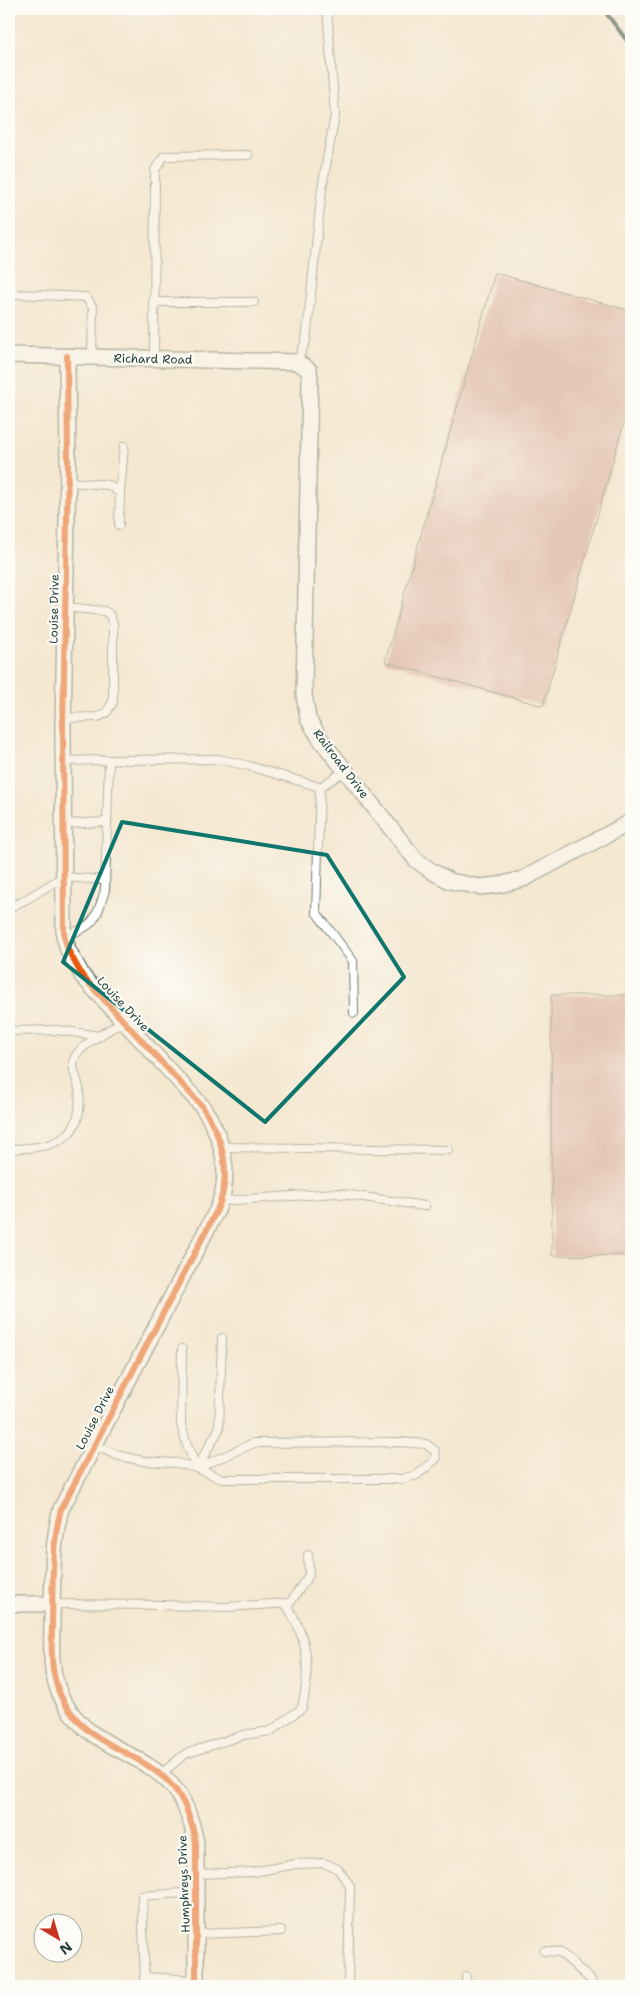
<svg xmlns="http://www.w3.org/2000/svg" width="640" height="1995" font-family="'Shantell Sans',sans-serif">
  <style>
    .building { fill: #d3a19a }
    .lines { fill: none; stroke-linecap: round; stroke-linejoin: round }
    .lane-casing { stroke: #6a796b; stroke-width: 10 }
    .street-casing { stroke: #6a796b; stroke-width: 18 }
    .lane { stroke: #fff; stroke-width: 8 }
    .street { stroke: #fff; stroke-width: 15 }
    .rail { stroke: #1f3d34; stroke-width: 4 }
    .cycleway-casing { stroke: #fdfcf7; stroke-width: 9 }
    .cycleway { stroke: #e8590c; stroke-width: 6 }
    .marked { fill: none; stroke: #0f766e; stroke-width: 4; stroke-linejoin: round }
    .labels { text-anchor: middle; stroke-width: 4.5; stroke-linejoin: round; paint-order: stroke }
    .street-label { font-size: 12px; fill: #1f3d34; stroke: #fdfcf7 }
  </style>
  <rect width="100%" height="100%" fill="#fdfcf7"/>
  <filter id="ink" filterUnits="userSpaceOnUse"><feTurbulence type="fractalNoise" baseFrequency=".02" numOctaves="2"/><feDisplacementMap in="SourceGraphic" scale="10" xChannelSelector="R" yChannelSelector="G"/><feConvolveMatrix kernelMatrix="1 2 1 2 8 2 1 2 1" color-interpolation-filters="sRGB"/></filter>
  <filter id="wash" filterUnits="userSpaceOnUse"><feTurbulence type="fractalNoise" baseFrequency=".0096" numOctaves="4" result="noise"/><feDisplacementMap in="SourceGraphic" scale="20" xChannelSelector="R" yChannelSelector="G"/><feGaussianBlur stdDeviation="1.12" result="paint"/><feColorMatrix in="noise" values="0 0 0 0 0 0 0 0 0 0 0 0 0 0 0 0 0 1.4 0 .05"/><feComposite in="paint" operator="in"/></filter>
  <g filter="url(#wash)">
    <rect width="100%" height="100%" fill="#f4e8d1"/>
    <g id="blocks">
      <g class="building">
        <path d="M495,273L631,311V398L543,706L385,662Z"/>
        <path d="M551,995H631V1255L552,1256Z"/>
      </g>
    </g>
  </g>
  <g filter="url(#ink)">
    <use href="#blocks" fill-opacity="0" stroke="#6a796b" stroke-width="1"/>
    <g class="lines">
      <g class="lane-casing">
        <g id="lane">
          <path d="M9,300L15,294L86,297L93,308L92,357"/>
          <path d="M153,302H254"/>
          <path d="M154,359L155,170L164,156L248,155"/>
          <path d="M297,362L306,341L322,188L335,115L327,9"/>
          <path d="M68,482L109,485L120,493L119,525"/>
          <path d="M120,493L124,446"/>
          <path d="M63,718L98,717L106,713L113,702V623L109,614L104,611L65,607"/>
          <path d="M109,760L219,759L249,766L320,787L345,771"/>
          <path d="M63,761L109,760L105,890C96,920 94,927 64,936"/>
          <path d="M320,787L316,912L353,961L354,1013"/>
          <path d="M63,824L107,822"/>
          <path d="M9,908L25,900L63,877L105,880"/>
          <path d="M9,1031L57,1030L100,1036"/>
          <path d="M223,1147L449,1150"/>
          <path d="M9,1149C53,1148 85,1142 79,1088C77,1077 69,1065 76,1055C85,1042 110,1030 123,1021"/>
          <path d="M221,1201L336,1193L425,1206"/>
          <path d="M182,1349L181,1424L187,1446L197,1468"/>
          <path d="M95,1445L116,1455L143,1461L176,1463L197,1468L222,1479H401L417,1475L436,1459L435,1451L426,1444L400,1442L254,1443L197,1468"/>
          <path d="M197,1468L219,1429L222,1338"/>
          <path d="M52,1604L162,1605L226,1607L290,1603L309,1575L308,1555"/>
          <path d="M161,1774L185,1754L243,1735L271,1731L302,1708C311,1668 309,1638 285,1603"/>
          <path d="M197,1874L253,1872L296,1864L324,1863L338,1869L350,1886L348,1986"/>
          <path d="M197,1934L281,1931"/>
          <path d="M544,1951L560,1952L591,1980L592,1986"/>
          <path d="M9,1976V1986"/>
          <path d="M144,1977L196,1980"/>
          <path d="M145,1986L142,1896L197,1892"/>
          <path d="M466,1986V1976"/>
        </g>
      </g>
      <g class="street-casing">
        <g id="street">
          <path d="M9,355L297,362L309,370L310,379L304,694L308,719L321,740L416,860L433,872L450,881L480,887L499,885L523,879L631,822"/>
          <path d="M67,356L68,466L63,725L64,936L68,950L83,977L202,1106C223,1137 233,1174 217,1210L61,1509C51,1546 53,1585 52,1622C52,1642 50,1663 56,1683C60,1699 72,1715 84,1727C95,1737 109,1744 122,1751C169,1776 186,1790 196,1843V1986"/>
          <path d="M9,1604H52"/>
        </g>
      </g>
      <use href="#lane" class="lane"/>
      <use href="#street" class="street"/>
      <path class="rail" d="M603,9L631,46"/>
      <g class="cycleway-casing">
        <path id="cycleway" d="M67,356L68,466L63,725L64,936L68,950L83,977L202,1106C223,1137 233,1174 217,1210L61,1509C51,1546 53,1585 52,1622C52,1642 50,1663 56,1683C60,1699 72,1715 84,1727C95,1737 109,1744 122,1751C169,1776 186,1790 196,1843V1986"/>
      </g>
      <use href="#cycleway" class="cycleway"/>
    </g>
  </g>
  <path d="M0 0H640V1995H0ZM122,822L327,855L404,977L265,1122L63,962Z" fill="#f4e8d1" fill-opacity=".55" fill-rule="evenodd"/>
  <path class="marked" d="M122,822L327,855L404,977L265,1122L63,962Z"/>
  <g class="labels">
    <g class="street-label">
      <text transform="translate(153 359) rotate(1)" y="4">Richard Road</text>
      <text transform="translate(54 609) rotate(-89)" y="4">Louise Drive</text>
      <text transform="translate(341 764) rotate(53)" y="4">Railroad Drive</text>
      <text transform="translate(123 1004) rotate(47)" y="4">Louise Drive</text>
      <text transform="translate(95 1418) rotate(-63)" y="4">Louise Drive</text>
      <text transform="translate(184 1884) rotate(-92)" y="4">Humphreys Drive</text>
    </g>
  </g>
  <rect width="640" height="1995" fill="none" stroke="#fdfcf7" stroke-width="30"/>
  <g transform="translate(58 1938) rotate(142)"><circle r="24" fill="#fdfcf7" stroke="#a4b0a9"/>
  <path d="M0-4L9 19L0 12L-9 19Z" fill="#c8321e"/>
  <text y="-8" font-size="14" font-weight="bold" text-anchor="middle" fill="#1f3d34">N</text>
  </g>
</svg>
